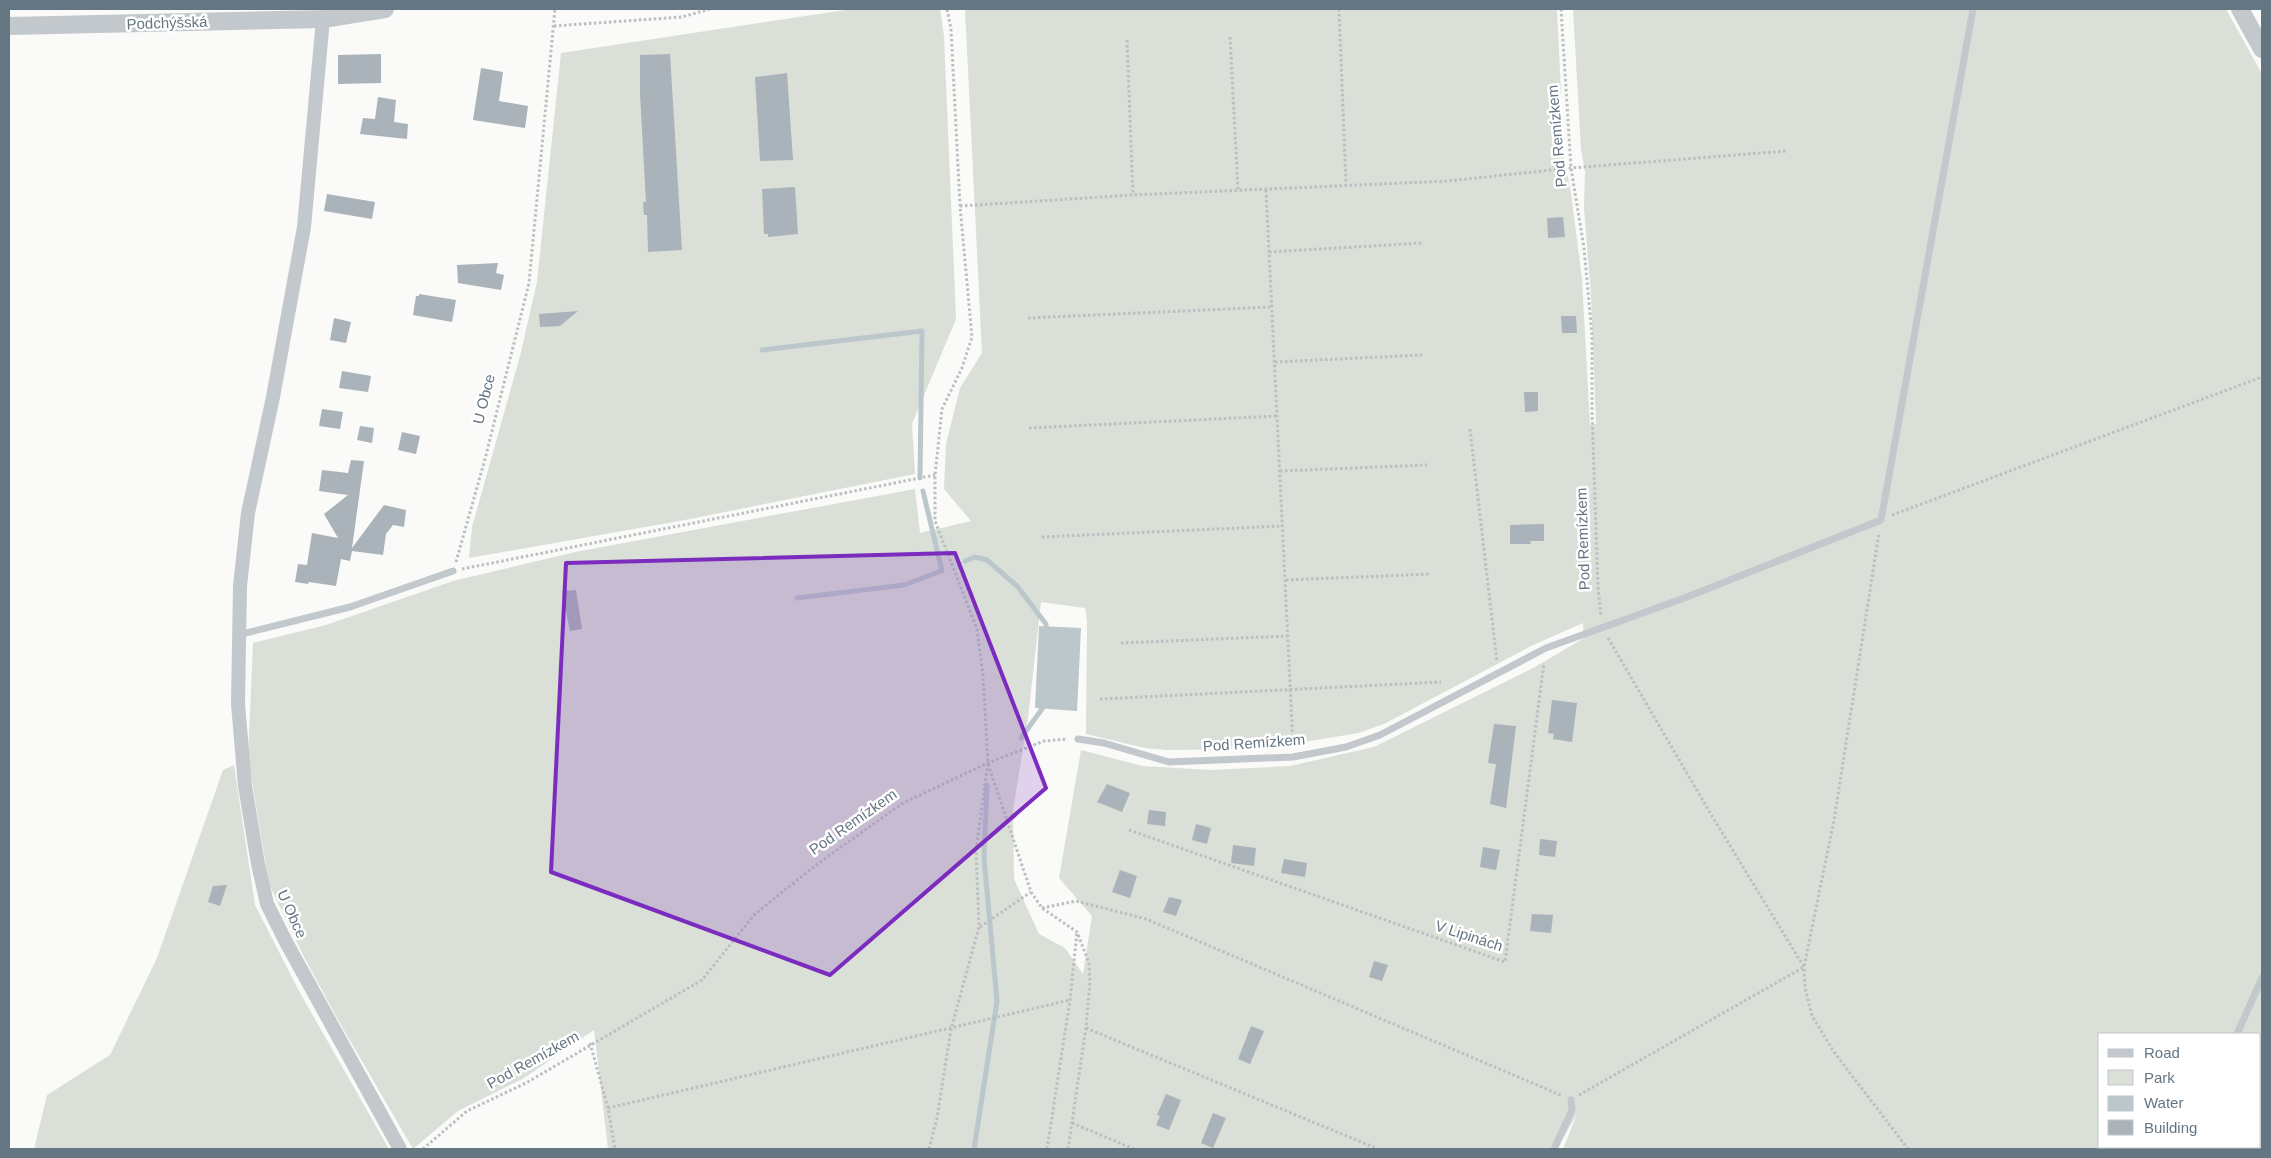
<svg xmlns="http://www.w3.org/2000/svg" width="2271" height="1158" font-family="Helvetica,sans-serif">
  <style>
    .green { fill: #dadfd7; fill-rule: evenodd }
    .water { fill: #bbc7cb }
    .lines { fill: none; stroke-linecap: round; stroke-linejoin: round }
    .stream { stroke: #bbc7cb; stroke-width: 5 }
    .building { fill: #aab3b9 }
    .path { stroke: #bbbfc2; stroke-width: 3; stroke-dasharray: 2.5 2.5; stroke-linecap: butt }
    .service { stroke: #c3c8cc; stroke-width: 7 }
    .minor { stroke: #c3c8cc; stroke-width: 14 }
    .tertiary { stroke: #c3c8cc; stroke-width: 18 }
    .marked { fill: #7b2cbf; fill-opacity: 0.2; stroke: #7b2cbf; stroke-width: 4; stroke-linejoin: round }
    .labels { text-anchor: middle; stroke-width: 5; stroke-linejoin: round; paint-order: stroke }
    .street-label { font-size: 15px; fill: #657683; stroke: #fff }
  </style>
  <rect width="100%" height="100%" fill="#fafaf8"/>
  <g class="green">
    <path d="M852,9H940L944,36L956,319L912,424L915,474L685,520L469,558L472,527L520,356L537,282L561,53Z"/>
    <path d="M965,9H1557L1564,156L1571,193L1582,279L1590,425L1596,424L1591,296L1584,208L1585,172L1581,149L1573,9H2226L2262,74V1149H2198L2200,1147H2260V1034H2100V1147H2192L2190,1149H1563L1577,1114L1557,1149H608L594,1030L524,1078L458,1111L413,1149L337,1018L304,957L269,884L248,757L253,643L326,625L453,581L575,552L915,489L920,533L971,521L944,489L946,444L960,388L982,353ZM1041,602L1085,608L1087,620L1086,734L1145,748L1167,750L1261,749L1359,733L1386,723L1531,646L1583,623L1584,638L1533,668L1374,747L1290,766L1211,770L1142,766L1081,750L1059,878L1092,916L1083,974L1065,948L1039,934L1014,879L1013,810L1028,718Z"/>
    <path d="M234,765L255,905L299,991L389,1149H34L47,1095L110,1055L157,958L223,770Z"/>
  </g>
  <path class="water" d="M1039,626L1081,628L1077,711L1035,708Z"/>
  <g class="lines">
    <g class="stream">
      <path d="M762,350L922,331L920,478"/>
      <path d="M923,491L942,571"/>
      <path d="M965,561L975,557L987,560L1017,586L1046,624V633"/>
      <path d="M797,598L904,585L941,571"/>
      <path d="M1021,738L1042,709V704"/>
      <path d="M974,1149L997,1001L984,858L987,785"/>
    </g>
  </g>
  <g class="building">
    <path d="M381,54V83L338,84V55Z"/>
    <path d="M670,54L682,250L648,252L647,215H644L643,202H646L640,94V55Z"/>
    <path d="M481,68L503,72L499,101L528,106L525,128L473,120Z"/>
    <path d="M787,73L793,160L760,161L755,77Z"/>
    <path d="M378,97L396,100L394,122L408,124L407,139L360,134L363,118L375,119Z"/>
    <path d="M795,187L798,234L768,237V234H764L762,189Z"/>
    <path d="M327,194L375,202L372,219L324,211Z"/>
    <path d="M1563,217L1565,237L1548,238L1547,218Z"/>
    <path d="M498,263L496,273L504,275L501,290L458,283L457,265Z"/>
    <path d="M419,294L456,300L452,322L413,315L416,296H419Z"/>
    <path d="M578,311L560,326L540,327L539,314Z"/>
    <path d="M1561,316H1576L1577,333H1562Z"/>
    <path d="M334,318L351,322L346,343L330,340Z"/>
    <path d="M342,371L371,376L368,392L339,388Z"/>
    <path d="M1524,392H1538V411L1525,412Z"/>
    <path d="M322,409L343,412L340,429L319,426Z"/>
    <path d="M360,426L374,428L372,443L357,440Z"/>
    <path d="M402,432L420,436L416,454L398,450Z"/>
    <path d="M351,460L364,461L352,548L384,505L406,510L404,527L393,525L386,534L383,555L352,551L350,561L341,559L336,586L309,582L308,584L295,582L298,564L307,565L312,533L338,538L324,514L348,495L319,491L322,470L348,473Z"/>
    <path d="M1544,524V541H1530L1531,544H1510V525Z"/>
    <path d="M576,590L582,629L570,631L562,591Z"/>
    <path d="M1552,700L1577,703L1572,742L1553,739L1554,734L1548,733Z"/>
    <path d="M1494,724L1516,726L1506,808L1490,804L1496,764L1488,763Z"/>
    <path d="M1107,784L1130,793L1122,812L1097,802Z"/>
    <path d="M1149,810L1166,812L1165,826L1147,824Z"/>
    <path d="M1196,824L1211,828L1207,844L1192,840Z"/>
    <path d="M1540,839L1557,841L1555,857L1539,855Z"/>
    <path d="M1233,845L1256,848L1254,866L1231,863Z"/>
    <path d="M1483,847L1500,850L1496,870L1480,867Z"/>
    <path d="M1284,859L1307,863L1305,877L1281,873Z"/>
    <path d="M1120,870L1137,876L1130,898L1112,892Z"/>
    <path d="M227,885L220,906L208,902L213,886Z"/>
    <path d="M1169,897L1182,900L1176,916L1163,912Z"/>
    <path d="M1532,914L1553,915L1551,933L1530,931Z"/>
    <path d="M1374,961L1388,965L1382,981L1369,977Z"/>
    <path d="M1251,1026L1264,1031L1250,1064L1238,1059Z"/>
    <path d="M1166,1094L1181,1100L1169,1130L1156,1125L1160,1116L1157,1115Z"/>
    <path d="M1213,1113L1226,1118L1213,1148L1201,1143Z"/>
  </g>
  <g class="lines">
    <g class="path">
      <path d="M1339,9L1346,185"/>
      <path d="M1561,9L1571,168L1584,248L1592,335V411L1598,588L1601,616"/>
      <path d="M554,26L682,17L710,9"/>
      <path d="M1230,37L1238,190"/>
      <path d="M1127,40L1133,195"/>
      <path d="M1266,190L1293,746"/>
      <path d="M960,206L1133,195L1448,181L1571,168L1786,151"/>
      <path d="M1269,252L1422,243"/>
      <path d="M1028,318L1271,307"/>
      <path d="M1275,362L1422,355"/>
      <path d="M1029,428L1277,416"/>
      <path d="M1470,429L1497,662"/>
      <path d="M1280,471L1427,465"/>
      <path d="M1892,515L2262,377"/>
      <path d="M1042,537L1282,526"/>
      <path d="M456,562L485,459L529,283L555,9"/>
      <path d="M462,569L935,475"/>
      <path d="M1286,580L1431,574"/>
      <path d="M1608,638L1712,816L1804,967L1805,988L1812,1016L1834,1052L1908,1149"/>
      <path d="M1121,643L1288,636"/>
      <path d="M1100,699L1441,682"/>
      <path d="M988,764L1031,892L1042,908L1077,932L1089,963L1090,981L1086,1028L1068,1149"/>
      <path d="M1129,830L1505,962L1544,663"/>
      <path d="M1042,908L1076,901L1146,919L1563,1096"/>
      <path d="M980,927L1031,892"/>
      <path d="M1086,1028L1378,1149"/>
      <path d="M590,1043L608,1108L615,1149"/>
      <path d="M1579,1095L1804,967L1834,820L1879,533"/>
      <path d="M608,1108L1070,1000"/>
      <path d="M1072,1123L1134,1149"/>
      <path d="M423,1149L467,1111L526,1083L702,980L754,915L816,865L903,803L988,763L1044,741L1068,739"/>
      <path d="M929,1149L937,1118L951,1029L979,927L976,850L988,763L983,676L977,629L935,521V475L942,409L962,368L972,337L960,206L951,29L947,9"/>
      <path d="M1047,1149L1070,1000L1077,932"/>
    </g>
    <g class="service">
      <path d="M238,635L350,607L453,571"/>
      <path d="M1078,739L1104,743L1169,762L1293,757L1346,747L1380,735L1546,648L1687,597L1881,520L1973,9"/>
      <path d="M2237,1034L2262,978"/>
      <path d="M1554,1149L1572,1110L1571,1100"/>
      <path d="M2180,1149L2181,1147"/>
    </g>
    <path class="minor" d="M323,19L304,227L273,397L248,513L240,586L238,704L245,786L258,864L267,904L286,942L400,1149"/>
    <g class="tertiary">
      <path d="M2240,9L2262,49"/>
      <path d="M9,26L323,19L385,9"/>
    </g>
  </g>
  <path class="marked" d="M955,553L1046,788L830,975L551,872L566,563Z"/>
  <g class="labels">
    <g class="street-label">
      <text transform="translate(167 23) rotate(-2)" y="5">Podchýšská</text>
      <text transform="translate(1557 136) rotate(-95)" y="5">Pod Remízkem</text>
      <text transform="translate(484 399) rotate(-76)" y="5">U Obce</text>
      <text transform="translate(1583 539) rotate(-92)" y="5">Pod Remízkem</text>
      <text transform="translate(1254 743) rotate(-4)" y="5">Pod Remízkem</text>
      <text transform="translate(853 822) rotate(-35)" y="5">Pod Remízkem</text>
      <text transform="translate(292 914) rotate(66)" y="5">U Obce</text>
      <text transform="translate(1469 936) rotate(18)" y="5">V Lipinách</text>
      <text transform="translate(533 1060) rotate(-29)" y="5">Pod Remízkem</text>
    </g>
  </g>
  <rect width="2271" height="1158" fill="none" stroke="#657683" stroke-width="20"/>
  <rect x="2098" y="1033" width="162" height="115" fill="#ffffff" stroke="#c1c8cd"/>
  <rect x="2108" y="1049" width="25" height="8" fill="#c3c8cc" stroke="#c1c8cd"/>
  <text x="2144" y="1058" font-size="15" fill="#657683">Road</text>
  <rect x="2108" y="1070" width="25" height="15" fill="#dadfd7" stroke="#c1c8cd"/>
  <text x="2144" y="1083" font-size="15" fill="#657683">Park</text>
  <rect x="2108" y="1096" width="25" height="15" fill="#bbc7cb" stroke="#c1c8cd"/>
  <text x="2144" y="1108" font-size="15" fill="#657683">Water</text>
  <rect x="2108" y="1120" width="25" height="15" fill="#aab3b9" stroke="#c1c8cd"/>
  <text x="2144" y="1133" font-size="15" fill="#657683">Building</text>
</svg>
